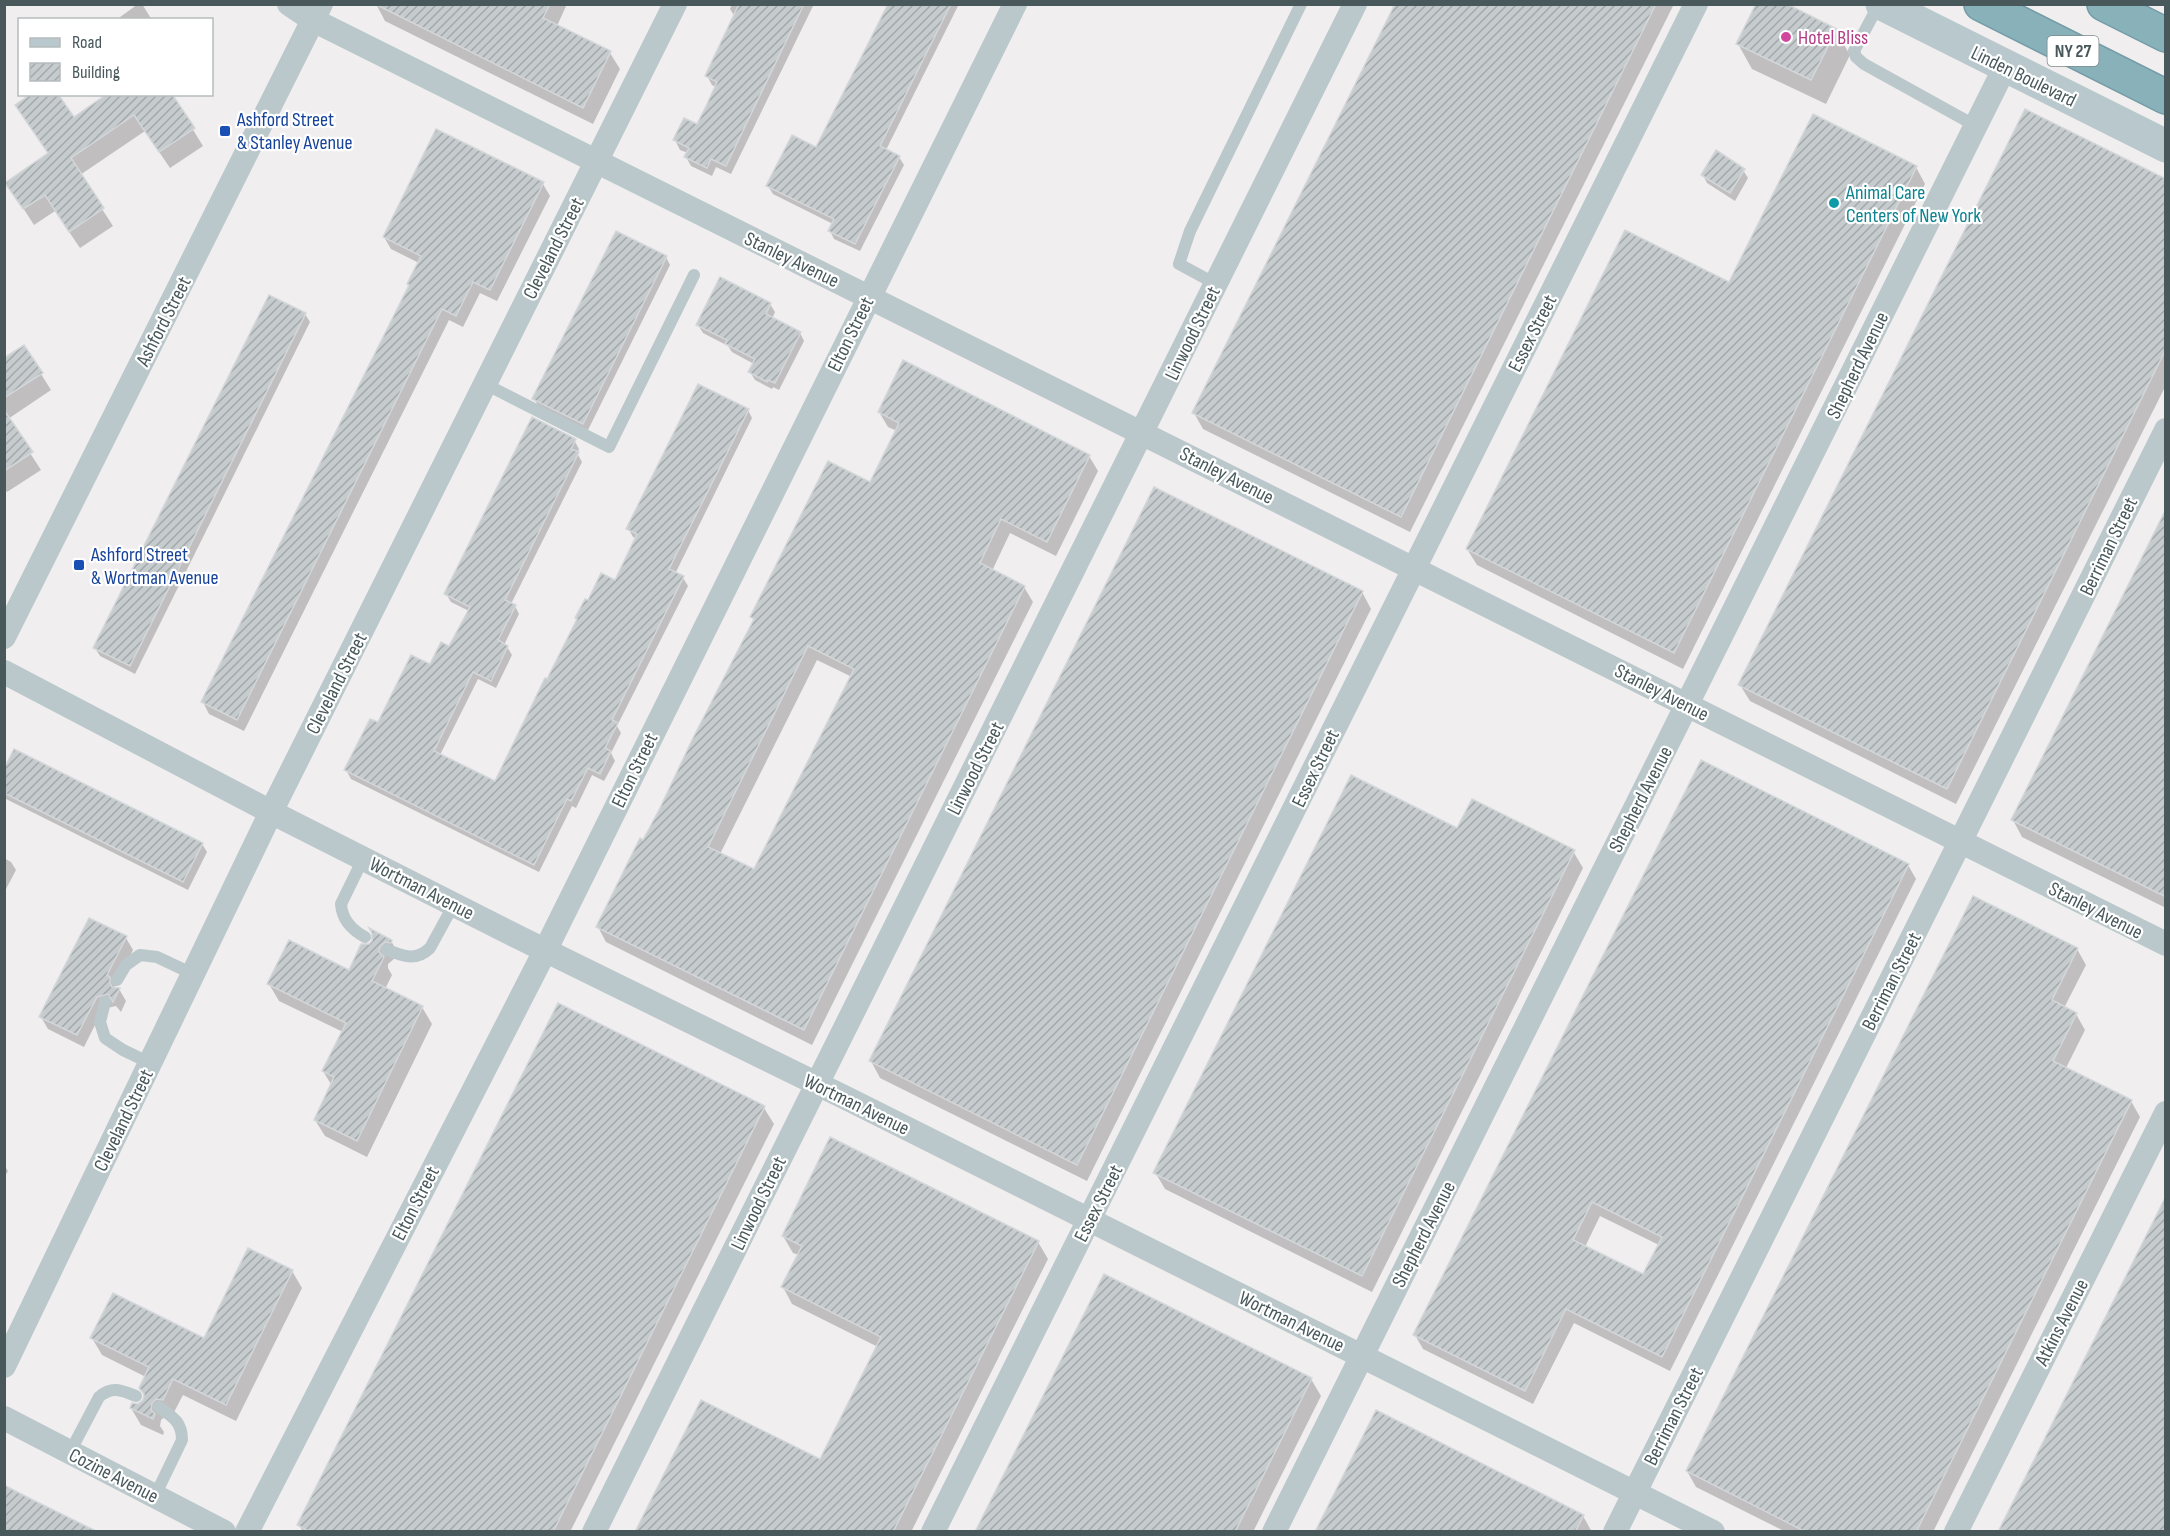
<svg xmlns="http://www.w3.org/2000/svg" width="2170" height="1536" font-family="'Sofia Sans Condensed',sans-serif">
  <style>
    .shadow { fill: #0003; fill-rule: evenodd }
    .building { fill: url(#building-hatch); stroke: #d3d7da; stroke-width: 1.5; fill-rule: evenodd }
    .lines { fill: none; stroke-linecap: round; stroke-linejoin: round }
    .highway-casing { stroke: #749ca6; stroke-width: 36 }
    .lane { stroke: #bbc8cb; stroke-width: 12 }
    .street { stroke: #bbc8cb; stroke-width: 24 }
    .secondary { stroke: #b8c8cc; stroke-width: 33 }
    .highway { stroke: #89b1ba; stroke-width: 33 }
    .hotel-dot { fill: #d1479c; stroke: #fff; stroke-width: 2 }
    .transit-dot { fill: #1a4fb4; stroke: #fff; stroke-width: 2 }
    .culture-dot { fill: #0f9aa8; stroke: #fff; stroke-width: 2 }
    .labels { text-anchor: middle; stroke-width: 4.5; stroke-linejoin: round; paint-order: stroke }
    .shield { fill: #fff; stroke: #7f8a8c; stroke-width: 1.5 }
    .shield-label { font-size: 18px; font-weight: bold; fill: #48585b }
    .hotel-label { font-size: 20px; fill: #b23c85; stroke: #fff; text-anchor: start }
    .street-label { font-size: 20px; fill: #48585b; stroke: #fff }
    .transit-label { font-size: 20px; fill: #164399; stroke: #fff; text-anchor: start }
    .culture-label { font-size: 20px; fill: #0d838f; stroke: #fff; text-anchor: start }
  </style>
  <defs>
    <pattern id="building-hatch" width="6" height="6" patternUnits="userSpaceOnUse" patternTransform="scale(1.5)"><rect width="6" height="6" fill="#c6cbce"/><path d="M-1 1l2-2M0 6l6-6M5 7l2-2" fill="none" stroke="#a3a8aa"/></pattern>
  </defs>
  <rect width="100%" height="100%" fill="#f1eeef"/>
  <g class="shadow">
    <path d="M138,4H142L152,20H116Z"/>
    <path d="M376,4H567L557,26L610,53L620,69L593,124L385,21Z"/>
    <path d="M732,4H814L731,174L716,167L712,176L691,166L686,157L688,153L680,150L675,140L698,126L717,88L712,85L707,76L735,17L730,9Z"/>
    <path d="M889,4H959L886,150L899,157L904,165L860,251L834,239L830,231L833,224L773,194L768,186L817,149Z"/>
    <path d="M1397,4H1674L1410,532L1203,429L1194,413Z"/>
    <path d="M1836,31L1850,55L1826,104L1752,69L1738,44Z"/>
    <path d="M171,94L203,146L170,168L145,131L80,175L113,226L80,248L55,211L34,225L7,183L49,155L73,119Z"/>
    <path d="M1916,167L1925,184L1683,669L1477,565L1467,549L1729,284Z"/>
    <path d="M1743,170L1748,178L1735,201L1707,183L1703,175Z"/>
    <path d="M2166,181V385L1956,804L1750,701L1740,685Z"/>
    <path d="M543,184L550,196L497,301L480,293L463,327L449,320L244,731L209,714L203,702L410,286L419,263L391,249L384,237Z"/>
    <path d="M666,257L670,265L587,432L539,407L534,399Z"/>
    <path d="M770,304L775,312L772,319L800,333L804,341L779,390L773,387L772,389L755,380L750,372L754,364L732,352L728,346L703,333L698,325Z"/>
    <path d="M305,314L310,322L135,674L100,656L95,648Z"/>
    <path d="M4,360L41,374L51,390L8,419L41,470L7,492L4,488Z"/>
    <path d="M748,410L752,418L675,574L683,578L688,586L617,726L621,733L611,753L615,761L604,781L592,775L576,808L572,806L539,872L351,779L346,770L378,724L450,649L469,611L451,602L446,594L574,440L579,449L577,453L582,462L511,604L515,606L519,614L504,645L507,647L512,655L496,688L478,679L440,755L495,783L589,602L616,582L637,539L633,537L628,528Z"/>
    <path d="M879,412L1089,456L1098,471L1056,556L1010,533L992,571L1024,587L1033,602L812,1045L606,942L598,927L644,842L754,621L752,617L871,484L897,431L888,427ZM817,660L852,677L755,871L720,854Z"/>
    <path d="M2166,513V908L2022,837L2013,820Z"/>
    <path d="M1362,592L1371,609L1087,1181L880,1078L871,1061Z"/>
    <path d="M4,772L202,844L207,852L188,890L4,798Z"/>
    <path d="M1458,830L1573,851L1583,868L1372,1292L1165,1189L1155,1172Z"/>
    <path d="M4,858L11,862L16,870L4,893Z"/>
    <path d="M1908,865L1916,879L1670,1371L1574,1323L1533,1404L1423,1349L1415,1335ZM1600,1216L1659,1245L1644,1276L1585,1247Z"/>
    <path d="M126,938L133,950L114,988L119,989L126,1001L121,1012L116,1006L103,1009L84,1047L48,1029L41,1017Z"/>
    <path d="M374,941H391L401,958H395L388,964V968L392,975L385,989L422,1007L432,1024L367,1157L325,1136L315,1120L332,1086L323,1071L343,1032L279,1001L269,984L350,972Z"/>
    <path d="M2077,949L2086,965L2064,1008L2076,1014L2085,1030L2066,1068L2131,1101L2140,1117L1933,1532H1786L1696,1487L1687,1471Z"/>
    <path d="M559,1005L764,1108L774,1124L570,1532H303L299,1525Z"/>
    <path d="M4,1165L8,1171L4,1178Z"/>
    <path d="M783,1236L1038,1242L1048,1259L911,1532H637L821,1461L878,1347L792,1304L783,1287L799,1255L793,1253Z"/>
    <path d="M292,1271L302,1288L236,1421L183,1395L172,1416H166L161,1420L160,1426L164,1432L163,1435L141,1425L131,1408L145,1400L146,1377L102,1355L92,1338L204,1340Z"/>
    <path d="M1311,1379L1321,1396L1253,1532H976Z"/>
    <path d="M1583,1516L1592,1532H1317Z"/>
  </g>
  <g class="building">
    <path d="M375,4H550L543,18L611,51L583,108Z"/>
    <path d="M739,4H804L726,166L711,159L707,168L684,157L689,148L673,140L684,118L697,124L707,104L717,82L705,76Z"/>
    <path d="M888,4H951L880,146L900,156L855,244L828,231L834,219L766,186L792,135L816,147Z"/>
    <path d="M1395,4H1656L1401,517L1192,413Z"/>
    <path d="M1756,4H1787L1837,29L1811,80L1736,44Z"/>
    <path d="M31,94H58L74,117L107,94H172L195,128L159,152L134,115L71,158L104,208L69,232L45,195L23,209L5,183L48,153L15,105Z"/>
    <path d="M2025,109L2166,179V349L1947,789L1738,685Z"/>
    <path d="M1813,114L1917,166L1674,653L1466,549L1625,230L1729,282Z"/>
    <path d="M436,129L544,182L490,290L473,282L456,316L442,309L237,720L201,702L409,285L407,284L421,256L383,237Z"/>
    <path d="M1716,150L1745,169L1730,193L1701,175Z"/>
    <path d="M616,231L667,256L583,424L532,399Z"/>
    <path d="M720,277L771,303L766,314L801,332L775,383L768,380L767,382L748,372L755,359L725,344L727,340L696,325Z"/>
    <path d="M269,295L306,313L130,666L93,648Z"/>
    <path d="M24,345L43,373L4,398V358Z"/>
    <path d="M903,360L1090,455L1047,542L1001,519L980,563L1025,586L804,1030L596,927L640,838L643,840L660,808L692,740L735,656L754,619L750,617L828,461L870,482L899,423L878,412ZM808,646L854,669L754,869L708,847Z"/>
    <path d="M698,384L749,409L669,569L684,576L612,720L618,723L605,748L611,751L600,774L588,768L571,801L567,799L534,865L344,770L370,719L378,722L411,655L430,664L441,642L449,646L470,607L444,594L532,417L576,439L571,449L579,452L505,600L516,605L498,640L508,646L491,681L473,672L434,751L495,781L545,678L547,679L577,619L575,618L585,599L588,600L601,573L615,580L637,534L626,529Z"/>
    <path d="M4,410L33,452L4,471Z"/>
    <path d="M1154,487L1363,591L1077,1165L869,1061Z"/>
    <path d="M2166,509V897L2011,820Z"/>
    <path d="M14,749L203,843L183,882L4,793V769Z"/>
    <path d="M1701,760L1909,864L1662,1357L1566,1309L1525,1391L1413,1335ZM1592,1202L1662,1237L1643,1274L1573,1240Z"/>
    <path d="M1351,775L1457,828L1472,799L1575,850L1362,1276L1153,1173Z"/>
    <path d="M1973,896L2078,948L2052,1000L2077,1013L2053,1061L2132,1100L1916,1532H1806L1686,1471Z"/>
    <path d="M89,918L127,936L107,975L110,977V983L112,987L120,988L113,1002L108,994L97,997L77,1035L39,1017Z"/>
    <path d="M369,928L392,940L391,943L385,942L380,947L379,952L384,957L372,981L423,1006L357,1141L314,1120L334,1077L322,1071L346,1023L267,984L289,940L349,970L361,944H369L372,941V933Z"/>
    <path d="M558,1003L765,1106L553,1532H310L297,1525Z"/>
    <path d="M830,1137L1039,1241L893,1532H635L701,1400L820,1459L881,1337L781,1287L802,1246L782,1236Z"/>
    <path d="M2166,1196V1532H1998Z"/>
    <path d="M248,1248L293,1270L226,1405L173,1379L163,1400L156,1399L152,1403L151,1410L155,1414L153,1419L130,1408L132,1403L138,1404L143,1400L144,1394L139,1388L149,1367L90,1338L113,1293L204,1338Z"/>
    <path d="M1104,1274L1312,1378L1235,1532H975Z"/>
    <path d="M1376,1410L1584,1515L1575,1532H1315Z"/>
    <path d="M4,1485L29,1498L98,1532H4Z"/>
  </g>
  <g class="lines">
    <g class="highway-casing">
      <g id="highway">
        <path d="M1981,4L2166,97"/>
        <path d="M2104,4L2166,35"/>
      </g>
    </g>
    <g class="lane">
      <path d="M1879,4L1854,51L1856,57L1864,64L1976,126"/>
      <path d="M1216,284L1179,264L1190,231L1301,4"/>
      <path d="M485,384L609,447L694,275"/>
      <path d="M363,859L341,904C342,920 352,930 365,937"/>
      <path d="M387,950C404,956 415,962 430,948L454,904"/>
      <path d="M117,980L126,965L140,955L157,957L193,974"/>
      <path d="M105,1002L100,1022L105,1038L123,1050L150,1063"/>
      <path d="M70,1452L99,1397C112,1386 121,1390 136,1396"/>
      <path d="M155,1496L182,1440C182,1422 173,1417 159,1407"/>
    </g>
    <g class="street">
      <path d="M289,4L313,20L2166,944"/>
      <path d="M4,637L321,4"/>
      <path d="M4,672L271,812L518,937L848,1099L1713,1532"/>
      <path d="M4,1366L271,812L675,4"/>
      <path d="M4,1418L224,1532"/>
      <path d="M247,1532L545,951L1015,4"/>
      <path d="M594,1532L1355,4"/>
      <path d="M933,1532L1696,4"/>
      <path d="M1274,1532L2005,67"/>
      <path d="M1615,1532L2166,430"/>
      <path d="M1956,1532L2166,1113"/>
    </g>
    <path class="secondary" d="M1882,4L2166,146"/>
    <use href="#highway" class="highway"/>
  </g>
  <circle class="hotel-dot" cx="1786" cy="37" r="6"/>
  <g class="transit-dot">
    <rect x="219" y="125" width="12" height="12" rx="3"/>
    <rect x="73" y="559" width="12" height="12" rx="3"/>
  </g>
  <circle class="culture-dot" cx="1834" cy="203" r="6"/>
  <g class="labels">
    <rect class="shield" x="2047.5" y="36" width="51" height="30" rx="4.5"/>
    <g class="shield-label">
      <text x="2073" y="57">NY 27</text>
    </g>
    <g class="hotel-label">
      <text x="1798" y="44">Hotel Bliss</text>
    </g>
    <g class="street-label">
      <text transform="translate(2024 76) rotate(26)" y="7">Linden Boulevard</text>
      <text transform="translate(553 248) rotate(-63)" y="7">Cleveland Street</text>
      <text transform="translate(792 259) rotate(26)" y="7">Stanley Avenue</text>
      <text transform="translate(163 321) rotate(-63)" y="7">Ashford Street</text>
      <text transform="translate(1192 333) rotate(-64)" y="7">Linwood Street</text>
      <text transform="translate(1532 333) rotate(-63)" y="7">Essex Street</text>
      <text transform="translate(850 334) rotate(-64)" y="7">Elton Street</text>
      <text transform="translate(1857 365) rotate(-64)" y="7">Shepherd Avenue</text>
      <text transform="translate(1227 475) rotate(27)" y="7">Stanley Avenue</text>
      <text transform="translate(2108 546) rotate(-64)" y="7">Berriman Street</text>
      <text transform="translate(336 683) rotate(-63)" y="7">Cleveland Street</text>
      <text transform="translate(1662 692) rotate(27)" y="7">Stanley Avenue</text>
      <text transform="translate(975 768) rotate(-63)" y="7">Linwood Street</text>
      <text transform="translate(1315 768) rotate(-64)" y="7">Essex Street</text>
      <text transform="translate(634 770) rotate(-64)" y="7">Elton Street</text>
      <text transform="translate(1640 799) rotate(-63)" y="7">Shepherd Avenue</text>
      <text transform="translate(422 888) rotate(27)" y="7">Wortman Avenue</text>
      <text transform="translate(2096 910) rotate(27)" y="7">Stanley Avenue</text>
      <text transform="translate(1891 981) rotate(-63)" y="7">Berriman Street</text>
      <text transform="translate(857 1104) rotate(26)" y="7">Wortman Avenue</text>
      <text transform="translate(123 1120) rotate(-64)" y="7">Cleveland Street</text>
      <text transform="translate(415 1203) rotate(-63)" y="7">Elton Street</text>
      <text transform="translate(758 1203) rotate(-64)" y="7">Linwood Street</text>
      <text transform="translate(1098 1203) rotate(-63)" y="7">Essex Street</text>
      <text transform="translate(1423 1234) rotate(-63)" y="7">Shepherd Avenue</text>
      <text transform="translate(1292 1321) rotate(26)" y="7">Wortman Avenue</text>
      <text transform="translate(2061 1322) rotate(-63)" y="7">Atkins Avenue</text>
      <text transform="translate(1673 1416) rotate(-63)" y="7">Berriman Street</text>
      <text transform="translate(114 1475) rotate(27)" y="7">Cozine Avenue</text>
    </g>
    <g class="transit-label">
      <text x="237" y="126">Ashford Street<tspan x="237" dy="23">&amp; Stanley Avenue</tspan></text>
      <text x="91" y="561">Ashford Street<tspan x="91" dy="23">&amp; Wortman Avenue</tspan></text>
    </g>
    <g class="culture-label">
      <text x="1846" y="199">Animal Care<tspan x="1846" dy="23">Centers of New York</tspan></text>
    </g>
  </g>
  <rect width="2170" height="1536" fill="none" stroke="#48585b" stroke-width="12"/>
  <rect x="18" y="18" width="195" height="78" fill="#ffffff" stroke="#b6bcbd" stroke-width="1.5"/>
  <rect x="30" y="38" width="30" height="9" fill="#b8c8cc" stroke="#b6bcbd" stroke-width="1.5"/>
  <text x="72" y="48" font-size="18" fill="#48585b">Road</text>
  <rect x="30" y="63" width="30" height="18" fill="url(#building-hatch)" stroke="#b6bcbd" stroke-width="1.5"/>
  <text x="72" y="78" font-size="18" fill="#48585b">Building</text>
</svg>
